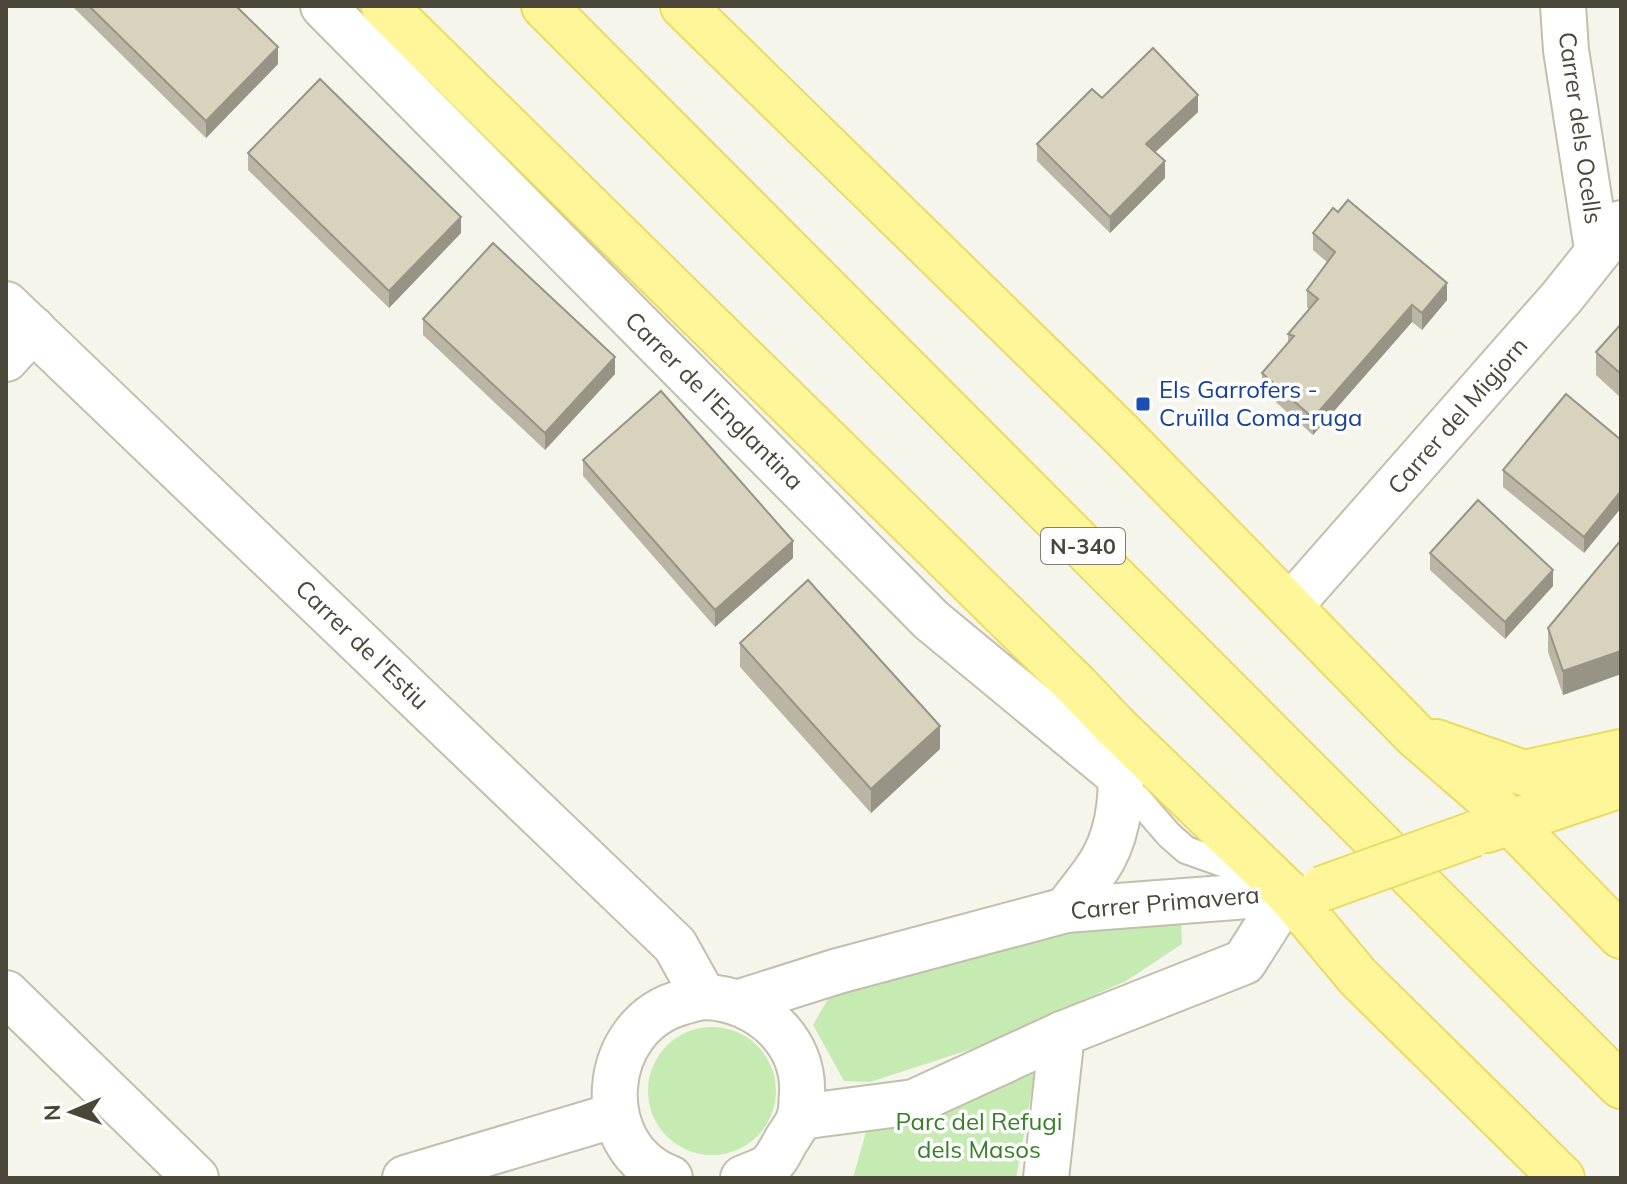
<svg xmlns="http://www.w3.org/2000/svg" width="1627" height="1184" font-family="Mulish,sans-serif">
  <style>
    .green { fill: #c6ebb2 }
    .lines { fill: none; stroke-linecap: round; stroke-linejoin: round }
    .lane-casing { stroke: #c2bfac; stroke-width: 30 }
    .street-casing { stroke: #c2bfac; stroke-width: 48 }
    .primary-casing { stroke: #eadb65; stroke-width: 48 }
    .lane { stroke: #fff; stroke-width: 26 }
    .street { stroke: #fff; stroke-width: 44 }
    .primary { stroke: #fff69a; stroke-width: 44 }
    .primary-bridge-casing { stroke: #eadb65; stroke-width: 48; stroke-linecap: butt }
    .primary-bridge { stroke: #fff69a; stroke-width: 44 }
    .wall { fill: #bab5a4 }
    .shaded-wall { fill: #979486 }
    .building { fill: #d8d3bf; stroke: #979486; stroke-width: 2 }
    .transit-dot { fill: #1a4fb4; stroke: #fff; stroke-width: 3 }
    .labels { text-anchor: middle; stroke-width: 7; stroke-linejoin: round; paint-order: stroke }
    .shield { fill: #fff; stroke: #817e74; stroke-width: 2 }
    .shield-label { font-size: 22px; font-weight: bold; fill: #4b4738 }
    .street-label { font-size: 24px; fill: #4b4738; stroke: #fff }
    .transit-label { font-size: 24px; fill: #164399; stroke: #fff; text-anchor: start }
    .park-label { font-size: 24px; fill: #388027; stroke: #fff }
  </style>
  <rect width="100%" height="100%" fill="#f6f5eb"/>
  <g class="green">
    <path d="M1153,912L1181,920L1182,944L1126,981L978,1047L870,1082L844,1081L813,1025L837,983Z"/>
    <circle cx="712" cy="1091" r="64"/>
    <path d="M1035,1073L1016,1178H853L867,1128Z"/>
  </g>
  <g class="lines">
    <g class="lane-casing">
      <path id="lane" d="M1119,791L1137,798L1169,835L1186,850L1262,877"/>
    </g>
    <g class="street-casing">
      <g id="street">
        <path d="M323,6L931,620L1122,778"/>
        <path d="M1563,6L1566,50L1597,249"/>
        <path d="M6,304L675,945L704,997"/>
        <path d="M6,359L33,329"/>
        <path d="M1291,605L1562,297L1621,223"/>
        <path d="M1066,910C1078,893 1093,877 1103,859C1121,827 1123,785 1119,750"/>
        <path d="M6,993L196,1178"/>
        <path d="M740,1002L838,971L1066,910L1288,893"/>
        <path d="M800,1117L914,1102L1062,1034L1244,962L1288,893"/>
        <path d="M405,1178L616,1115"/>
        <path d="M670,1178C590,1148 599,1024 683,1002C690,1000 699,997 706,997C758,999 805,1040 802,1094C801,1102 802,1111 799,1118C797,1125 791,1133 787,1139C781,1149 776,1162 766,1168C759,1172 750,1175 743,1178"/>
        <path d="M1046,1178L1062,1034"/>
      </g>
    </g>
    <g class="primary-casing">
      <g id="primary">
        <path d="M384,6L1077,686L1116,727L1288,893L1358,977L1562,1178"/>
        <path d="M544,6L1621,1086"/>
        <path d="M683,6L1122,435L1415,735L1483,794L1621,936"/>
        <path d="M1436,742L1524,773L1621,752"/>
        <path d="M1487,830L1621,785"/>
      </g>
    </g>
    <use href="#lane" class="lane"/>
    <use href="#street" class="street"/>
    <use href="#primary" class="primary"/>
    <g class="primary-bridge-casing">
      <path id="primary-bridge" d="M1321,889L1474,834"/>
    </g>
    <use href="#primary-bridge" class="primary-bridge"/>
  </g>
  <g class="wall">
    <path d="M72,6H236L278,64L206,138Z"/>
    <path d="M1102,98L1198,112L1155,152L1165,178L1110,233L1037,161V144Z"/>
    <path d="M248,153L461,233L389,308L248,170Z"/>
    <path d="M1313,233L1447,300L1422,330L1412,322L1313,435L1262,390V373L1288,343V334L1309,309L1307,307V290L1327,262L1313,250Z"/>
    <path d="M423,319L615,374L545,450L423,335Z"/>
    <path d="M1621,324V398L1596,375V352Z"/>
    <path d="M1621,440V508L1584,553L1503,487V470Z"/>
    <path d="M583,460L793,558L715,627L583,476Z"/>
    <path d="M1621,540V674L1563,695L1548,652V628Z"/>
    <path d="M1430,553L1553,586L1505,639L1430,570Z"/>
    <path d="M740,643L940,749L871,813L740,667Z"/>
  </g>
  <g class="shaded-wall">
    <path d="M278,47V64L206,138V121Z"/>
    <path d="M1198,95V112L1146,161V144Z"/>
    <path d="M1165,161V178L1110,233V217Z"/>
    <path d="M461,217V233L389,308V291Z"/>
    <path d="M1447,283V300L1422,330V313Z"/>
    <path d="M1412,305V322L1313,435V418Z"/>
    <path d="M615,357V374L545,450V433Z"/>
    <path d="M1621,491V508L1584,553V537Z"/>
    <path d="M793,541V558L715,627V610Z"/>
    <path d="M1553,570V586L1505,639V622Z"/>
    <path d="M1621,651V674L1563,695V671Z"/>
    <path d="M940,726V749L871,813V789Z"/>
  </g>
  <g class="building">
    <path d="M89,6H236L278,47L206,121Z"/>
    <path d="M1153,48L1198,95L1146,144L1165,161L1110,217L1037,144L1092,89L1102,98Z"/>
    <path d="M320,79L461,217L389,291L248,153Z"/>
    <path d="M1348,200L1447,283L1422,313L1412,305L1313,418L1262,373L1294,336L1288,334L1318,299L1307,290L1335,252L1313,233L1333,208L1338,212Z"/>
    <path d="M493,243L615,357L545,433L423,319Z"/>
    <path d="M1621,324V374L1596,352Z"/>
    <path d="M661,391L793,541L715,610L583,460Z"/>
    <path d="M1566,394L1621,440V491L1584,537L1503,470Z"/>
    <path d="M1478,500L1553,570L1505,622L1430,553Z"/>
    <path d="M1621,540V651L1563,671L1548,628Z"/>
    <path d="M808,580L940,726L871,789L740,643Z"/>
  </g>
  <rect class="transit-dot" x="1135" y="396" width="16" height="16" rx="4"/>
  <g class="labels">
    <rect class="shield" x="1041" y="528" width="84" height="36" rx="6"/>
    <g class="shield-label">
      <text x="1083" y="554">N-340</text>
    </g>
    <g class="street-label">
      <text transform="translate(1580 128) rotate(82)" y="8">Carrer dels Ocells</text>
      <text transform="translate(714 401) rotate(45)" y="8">Carrer de l'Englantina</text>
      <text transform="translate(1458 416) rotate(-49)" y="8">Carrer del Migjorn</text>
      <text transform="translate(362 645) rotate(44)" y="8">Carrer de l'Estiu</text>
      <text transform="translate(1165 903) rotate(-5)" y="8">Carrer Primavera</text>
    </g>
    <g class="transit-label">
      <text x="1159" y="398">Els Garrofers -<tspan x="1159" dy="28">Cruïlla Coma-ruga</tspan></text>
    </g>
    <g class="park-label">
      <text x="979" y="1130">Parc del Refugi<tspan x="979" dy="28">dels Masos</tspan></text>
    </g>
  </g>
  <rect width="1627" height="1184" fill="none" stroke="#4b4738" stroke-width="16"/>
  <g transform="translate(72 1112) rotate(268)" stroke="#ffffff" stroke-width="6" paint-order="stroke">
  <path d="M0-6L14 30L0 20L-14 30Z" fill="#4b4738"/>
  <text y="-12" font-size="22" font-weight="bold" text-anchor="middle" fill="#4b4738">N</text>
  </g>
</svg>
